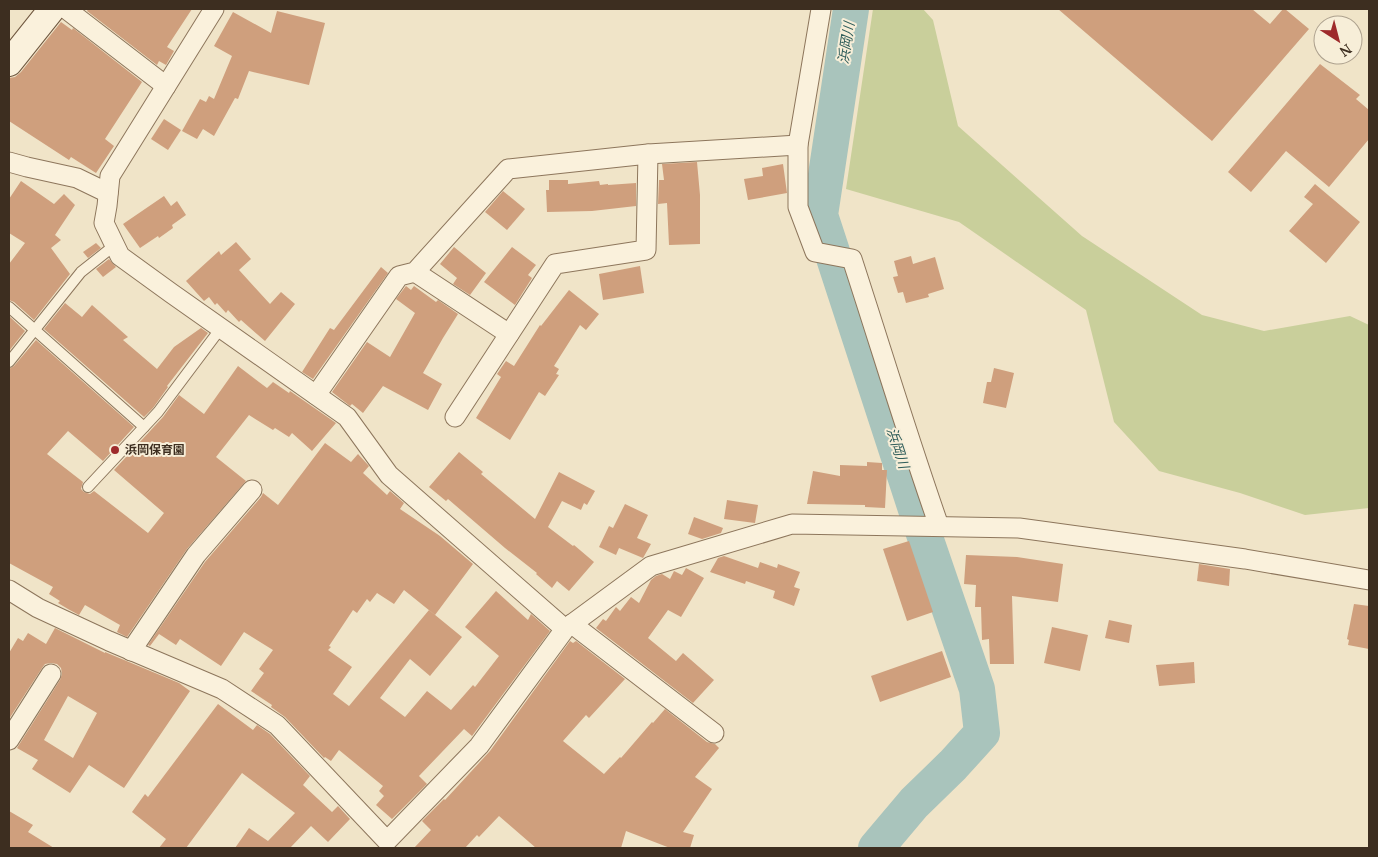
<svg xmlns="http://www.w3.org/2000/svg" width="1378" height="857" font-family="'PT Serif','Noto Sans JP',serif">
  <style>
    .green { fill: #c9cf9b }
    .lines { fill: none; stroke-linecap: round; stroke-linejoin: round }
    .river { stroke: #a9c4bc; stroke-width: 36 }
    .building { fill: #cf9f7d; fill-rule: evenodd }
    .service-casing { stroke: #8d765c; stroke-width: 12 }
    .minor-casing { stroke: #8d765c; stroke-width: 21 }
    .secondary-casing { stroke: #6f573f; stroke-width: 28 }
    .service { stroke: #faf1dc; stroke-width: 10 }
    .minor { stroke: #faf1dc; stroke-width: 19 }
    .secondary { stroke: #faf1dc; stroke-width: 26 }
    .poi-dot { fill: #9e2a2b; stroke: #f7eed8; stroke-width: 2 }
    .labels { text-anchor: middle; stroke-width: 4; stroke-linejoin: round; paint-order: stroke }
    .poi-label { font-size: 12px; font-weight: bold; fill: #3d2e20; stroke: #f7eed8; text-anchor: start }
    .water-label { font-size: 14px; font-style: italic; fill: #2f5d5a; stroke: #f7eed8 }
  </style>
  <rect width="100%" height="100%" fill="#f0e4c8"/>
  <path class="green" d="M873,9H923L933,20L958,126L1082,236L1202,315L1264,331L1350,316L1369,325V508L1305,515L1240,493L1159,471L1114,422L1086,310L959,222L846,189Z"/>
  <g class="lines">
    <path class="river" d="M851,9L820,215L926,540L977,689L982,733L953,765L914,803L876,848"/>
  </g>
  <g class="building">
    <path d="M88,9H192L167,47L174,51L166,65L159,61L157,65L87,11Z"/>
    <path d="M1058,9H1252L1270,24L1283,9H1285L1309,29L1212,141Z"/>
    <path d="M277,11L325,23L309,85L249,71L238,99L235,98L214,136L203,129L197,139L182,131L200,99L206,102L209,96L214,99L232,56L214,46L233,12L271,33Z"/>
    <path d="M61,22L72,30L73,28L142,82L105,139L114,146L96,173L71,157L69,160L9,121V78L15,77L21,72Z"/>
    <path d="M1320,64L1360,95L1356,99L1369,110V139L1329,187L1286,151L1251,192L1228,172Z"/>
    <path d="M164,119L181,130L168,150L151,139Z"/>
    <path d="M697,162L700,195V244L669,245L667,203L658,204L659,180H664L662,164Z"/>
    <path d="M783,164L787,193L748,200L744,179L763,176L762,168Z"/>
    <path d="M549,180H568V184L599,181L600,185L608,184V185L636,183V206L592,211L547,212L546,190H549Z"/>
    <path d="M21,181L54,204L64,194L75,205L55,235L61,240L51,248L70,274L34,320L14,302L9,300V264L25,243L9,233V199Z"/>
    <path d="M1315,184L1360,222L1326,263L1289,231L1313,204L1304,197Z"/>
    <path d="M503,191L525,209L507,230L485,212Z"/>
    <path d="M164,196L171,206L177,201L186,215L172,225L173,228L159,238L158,236L140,248L123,224Z"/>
    <path d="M236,242L251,259L239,270L270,304L281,292L295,304L265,341L241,320L239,322L228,310L226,313L217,303L215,305L209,297L204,301L186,281L219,251L221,255Z"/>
    <path d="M96,243L101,248L88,258L83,252Z"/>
    <path d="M454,247L486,273L470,295L453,284L457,278L440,264Z"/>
    <path d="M512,247L536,265L528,275L532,278L515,305L484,282Z"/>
    <path d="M911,256L913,264L935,257L944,289L928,294L929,297L906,303L903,292L898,293L893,277L898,276L894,261Z"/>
    <path d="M109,259L116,267L103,277L96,269Z"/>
    <path d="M640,266L644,293L603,300L599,274Z"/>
    <path d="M381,267L388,273L313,379L302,372L330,328L334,330Z"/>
    <path d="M406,286L411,290L414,286L436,302L438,300L458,314L443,338L423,373L442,384L428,410L383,386L363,413L352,404L350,406L332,392L367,342L390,357L415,313L396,299Z"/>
    <path d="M569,290L599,314L586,330L580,325L554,366L559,369L556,374L559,375L545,396L539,392L510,440L476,418L501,377L497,374L506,361L514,366L540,325L541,326Z"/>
    <path d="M65,303L82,317L92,305L128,337L123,340L157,369L174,347L201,328L208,333L167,386L168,387L153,408L144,417L44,329Z"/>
    <path d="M9,316L25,331L9,351Z"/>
    <path d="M36,340L134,427L103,461L68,431L47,454L83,482L81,489L84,492L90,494L94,491L148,533L164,513L114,470L163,417L179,395L204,414L238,366L267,388L273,382L289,393L290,391L336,423L312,451L292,433L289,437L275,428L273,430L249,415L216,457L246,481L187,549L127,637L117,632L120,625L85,605L79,615L68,609L58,603L60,601L49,594L53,587L9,563V369L14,366Z"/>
    <path d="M994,368L1014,373L1006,408L983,403L987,382H991Z"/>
    <path d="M325,443L351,462L358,454L369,466L363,473L387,495L390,491L404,503L400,509L440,536L473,564L435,615L404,590L394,604L377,593L370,602L367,599L357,613L353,610L329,646L331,647L328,650L352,667L333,694L349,706L429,610L462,637L430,676L410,659L380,698L405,717L427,691L451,710L473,685L475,687L499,656L465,627L496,591L528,620L531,614L550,631L472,736L464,729L419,776L427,784L392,819L376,805L384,796L379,791L383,786L339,750L331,761L325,757L324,758L285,717L271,707L272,705L251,691L264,673L259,669L273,650L244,632L221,666L180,639L176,645L159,634L150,646L148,645L205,562L261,497L263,493L278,505Z"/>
    <path d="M459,452L483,472L481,474L535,519L559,472L595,491L587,505L584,503L581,510L562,501L548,527L573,546L574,545L594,562L569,591L557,581L552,588L536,574L537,573L505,548L448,499L446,501L429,487Z"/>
    <path d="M867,462L882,463V470H887L885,508L865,507V505L807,504L813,471L840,476V465L867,466Z"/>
    <path d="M727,500L758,505L755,523L724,519Z"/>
    <path d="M625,504L648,515L637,538L651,544L643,558L619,548L616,555L599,547L609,526L613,528Z"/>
    <path d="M694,517L723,528L721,533L702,539L688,534Z"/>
    <path d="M909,541L933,612L907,621L883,549Z"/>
    <path d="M966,555L1017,557L1063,564L1058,602L1012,596L1014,664H990L989,639L982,640L981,607H975L976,585L964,584Z"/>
    <path d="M724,556L758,568L760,562L777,568L778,564L800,572L794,587L800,589L794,606L773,598L775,591L746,581L745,584L710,572L718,558Z"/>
    <path d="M1199,564L1230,569L1229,586L1197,581Z"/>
    <path d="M686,568L704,578L681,617L668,610L648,638L676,661L683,653L714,680L693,703L596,628L603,619L606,621L616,607L620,611L631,597L639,603L651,580L656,576L662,574L670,579L674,571L682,575Z"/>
    <path d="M1354,604L1369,606V649L1348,645L1349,640L1347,639Z"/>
    <path d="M1109,620L1132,625L1129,643L1105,638Z"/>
    <path d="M1052,627L1088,635L1080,671L1044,663Z"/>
    <path d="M55,628L105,653V652L179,683L190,691L124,788L89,765L70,793L32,769L38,760L17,748L60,680L62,674L61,668L57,664L51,663L45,664L42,668L9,719V653L18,638L23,641L28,633L46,644ZM68,696L97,713L73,758L44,740Z"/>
    <path d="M570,641L573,643L576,641L625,679L589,718L586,715L563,741L604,774L620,757L621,758L652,722L653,723L665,709L707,742L715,744L719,748L695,777L712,789L683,832L694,835L690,848H670L626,831L621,848H536L499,816L479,837L477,835L465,848H414L431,830L422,821L444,799L445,800L490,751Z"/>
    <path d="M942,651L951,677L880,702L871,676Z"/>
    <path d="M1194,662L1195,683L1159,686L1156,665Z"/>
    <path d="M218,704L253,730L257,725L270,734L310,776L303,785L332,812L338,806L350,819L328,842L311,826L290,848H235L249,828L268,841L295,813L242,773L186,848H159L166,839L132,812L145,794L148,797Z"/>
    <path d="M9,811L33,825L28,832L54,848H9Z"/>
  </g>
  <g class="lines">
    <g class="service-casing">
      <g id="service">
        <path d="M9,307L144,427"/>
        <path d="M9,362L81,272L115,245"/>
        <path d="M88,487L158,412L221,328"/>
      </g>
    </g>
    <g class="minor-casing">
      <g id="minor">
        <path d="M66,9L166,86"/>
        <path d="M214,9L110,176L107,206L104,223L120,256L171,293L347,417L389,475L565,629"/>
        <path d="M821,9L798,145V207L815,252L852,259C881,348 908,438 939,526"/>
        <path d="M9,162L27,167L77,178L108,193"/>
        <path d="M415,272L509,334"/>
        <path d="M316,395L399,276L415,272L508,169L648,154L798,145"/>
        <path d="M455,417L555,264L646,250L648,154"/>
        <path d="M9,590L38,608L109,641L222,689L277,725L387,841L479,746L565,629L572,624L651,566L792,524L1019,528L1245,559L1369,580"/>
        <path d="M572,624L714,733"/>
        <path d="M131,651L196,555L252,490"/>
        <path d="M9,740L51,674"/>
      </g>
    </g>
    <g class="secondary-casing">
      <path id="secondary" d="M9,63L52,9"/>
    </g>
    <use href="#service" class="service"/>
    <use href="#minor" class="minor"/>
    <use href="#secondary" class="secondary"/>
  </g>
  <circle class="poi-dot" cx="115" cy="450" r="5"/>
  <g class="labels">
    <g class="poi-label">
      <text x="125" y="454">浜岡保育園</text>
    </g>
    <g class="water-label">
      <text transform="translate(846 43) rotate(-81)" y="5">浜岡川</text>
      <text transform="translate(898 448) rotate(72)" y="5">浜岡川</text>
    </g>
  </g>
  <rect width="1378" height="857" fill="none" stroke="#3d2e20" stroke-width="20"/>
  <g transform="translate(1338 40) rotate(144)"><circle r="24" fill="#f7eed8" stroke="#ada18e"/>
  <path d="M0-4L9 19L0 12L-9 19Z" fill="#9e2a2b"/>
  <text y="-8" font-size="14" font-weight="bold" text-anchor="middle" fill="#3d2e20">N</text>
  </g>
</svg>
